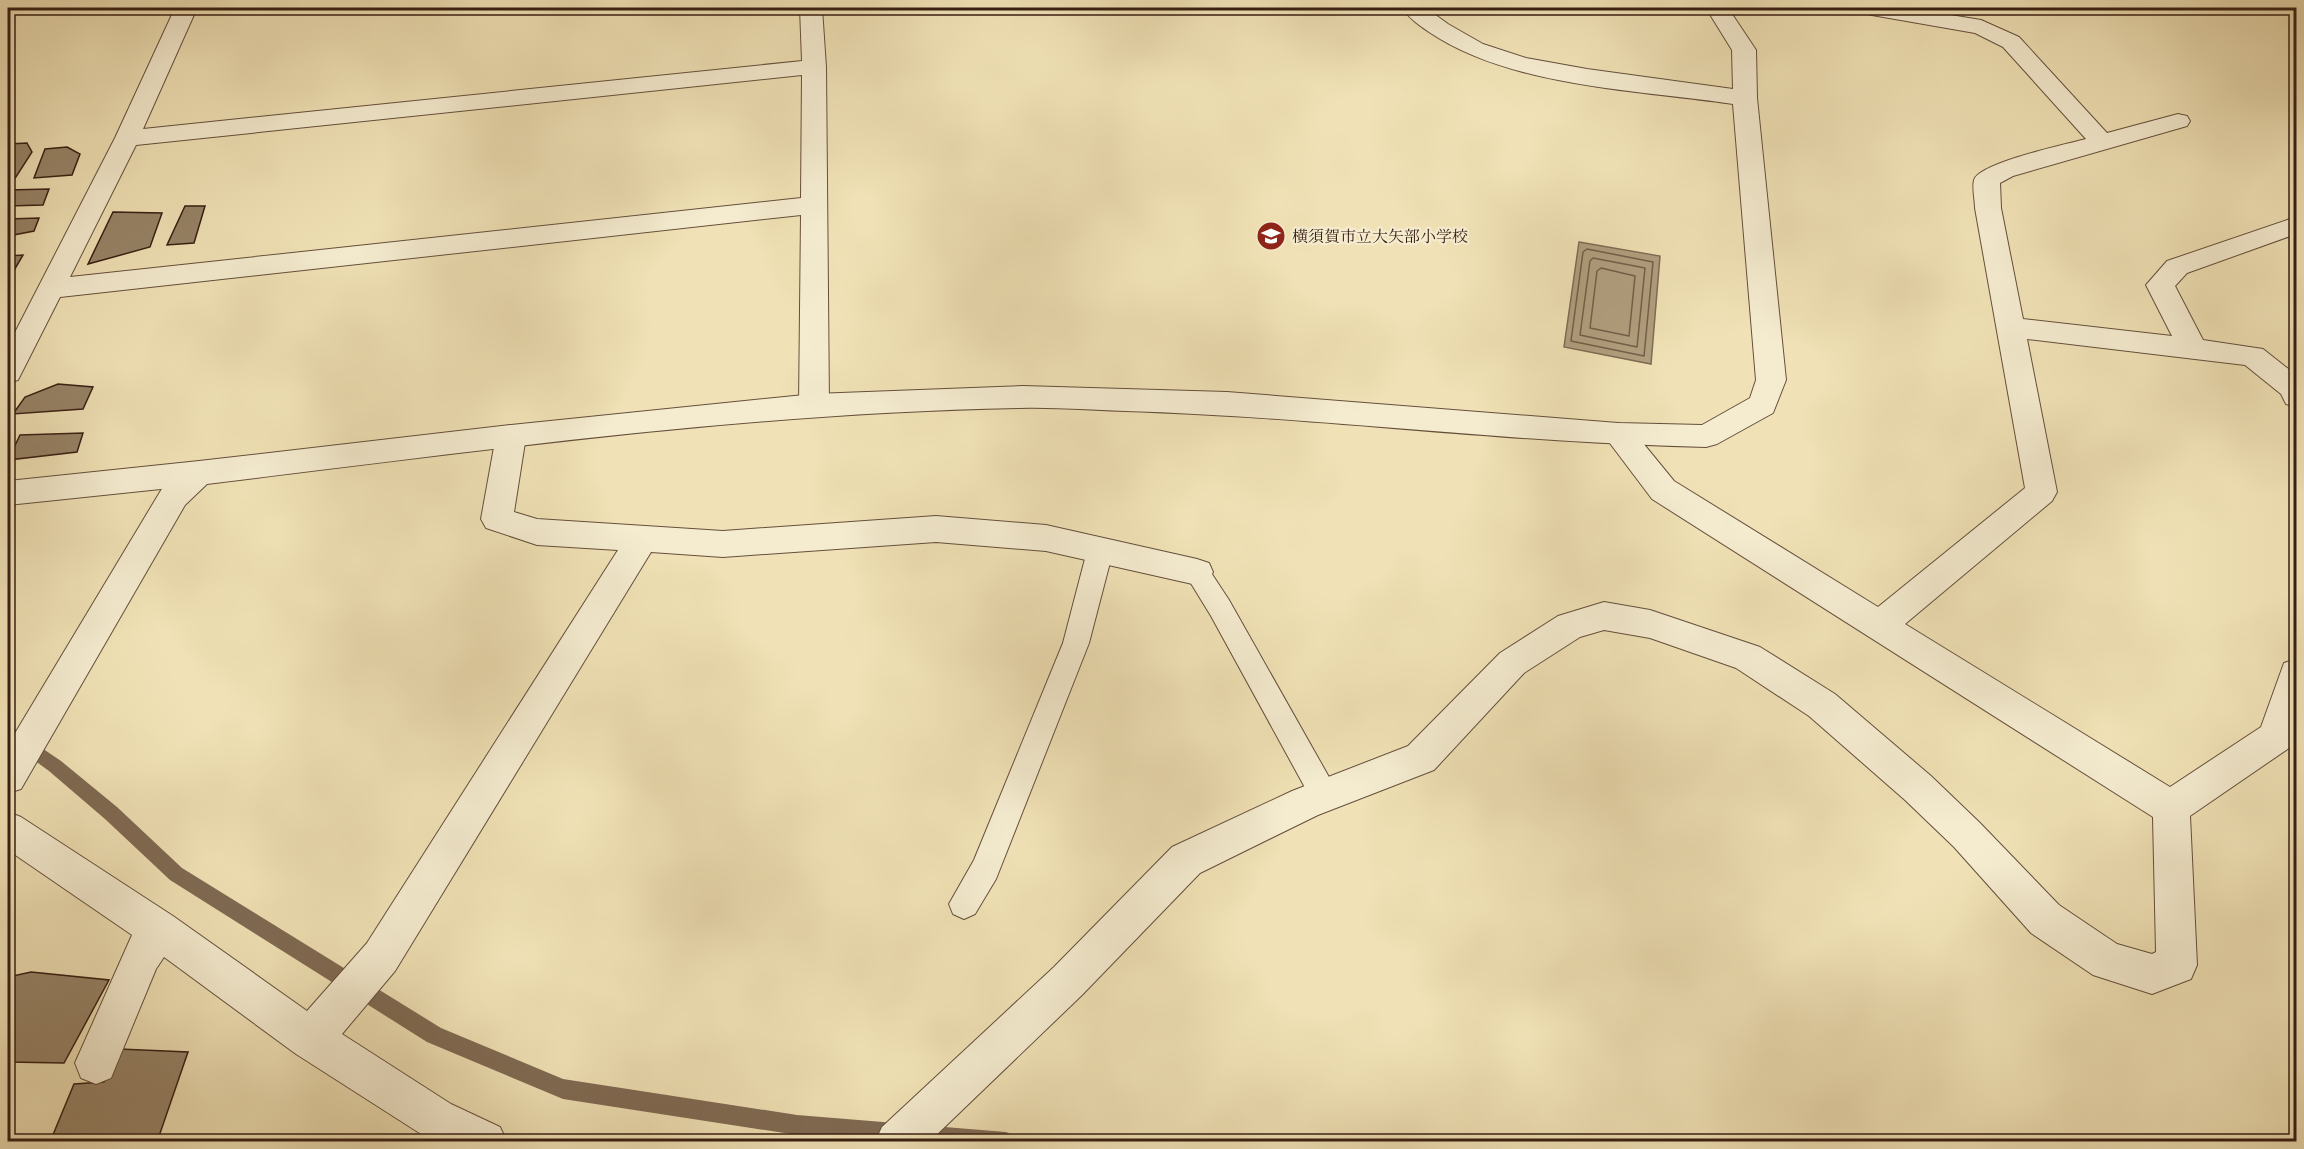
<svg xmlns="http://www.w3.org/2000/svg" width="2304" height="1149" font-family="'IM FELL English','Noto Serif JP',serif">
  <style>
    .water { fill: #b19f7f; stroke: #806b54; stroke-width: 1.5 }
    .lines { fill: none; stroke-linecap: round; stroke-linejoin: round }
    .shore { stroke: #745e49; stroke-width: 1.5 }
    .stream { fill: #806b54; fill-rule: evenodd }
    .building { fill: #978468; stroke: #371e13; stroke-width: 1.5 }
    .service-casing { stroke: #654f3c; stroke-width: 2 }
    .minor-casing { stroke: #654f3c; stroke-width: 2 }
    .tertiary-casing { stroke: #654f3c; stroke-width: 2 }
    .service { fill: #f5ecd0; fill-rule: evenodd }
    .minor { fill: #f5ecd0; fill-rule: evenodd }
    .tertiary { fill: #f5ecd0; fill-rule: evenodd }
    .labels { text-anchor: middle; stroke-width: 4.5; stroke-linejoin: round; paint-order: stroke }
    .poi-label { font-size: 16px; fill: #371e13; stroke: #f5ecd0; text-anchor: start }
  </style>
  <rect width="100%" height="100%" fill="#f0e2b6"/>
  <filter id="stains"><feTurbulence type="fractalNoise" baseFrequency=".00333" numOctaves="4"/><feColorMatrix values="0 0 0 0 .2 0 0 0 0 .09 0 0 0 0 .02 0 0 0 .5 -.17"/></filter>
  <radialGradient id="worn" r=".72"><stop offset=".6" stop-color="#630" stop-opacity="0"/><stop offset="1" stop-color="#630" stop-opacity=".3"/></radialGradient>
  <path class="water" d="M1579,242L1660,256L1651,364L1564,347Z"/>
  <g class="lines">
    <g class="shore">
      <path d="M1587,249L1653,262L1644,356L1571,341L1583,252Z"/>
      <path d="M1593,258L1645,268L1637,347L1580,335L1590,261Z"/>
      <path d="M1601,268L1635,276L1629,336L1590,328L1597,271Z"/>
    </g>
    <path class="stream" d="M8,725L61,761L117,807L182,868L441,1028L563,1079L797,1115L1006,1132L1013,1135L1016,1142H878L797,1135L563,1099L427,1042L170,880L105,819L49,771L8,741Z"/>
  </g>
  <g class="building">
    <path d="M27,143L32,152L14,180L8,179V144Z"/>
    <path d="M67,147L80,154L72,175L34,178L45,149Z"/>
    <path d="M49,189L43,205L8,206V190Z"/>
    <path d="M185,206H205L194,243L167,245Z"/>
    <path d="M113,212L162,213L150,247L88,264Z"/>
    <path d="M39,218L34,231L8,236V219Z"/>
    <path d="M23,255L9,279H8V256Z"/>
    <path d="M58,384L93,387L83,409L13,414L25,397Z"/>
    <path d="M83,433L77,452L8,460L20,435Z"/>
    <path d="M31,972L109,980L64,1063L8,1062V977Z"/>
    <path d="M119,1049L188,1052L157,1142H50L74,1084L104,1082Z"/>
  </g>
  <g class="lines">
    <g class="service-casing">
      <g id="service">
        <path d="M1100,541L1109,544L1113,551L1089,643L996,879L975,914L964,919L953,914L949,904L974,860L1063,643L1087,551L1091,544Z"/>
        <path d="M1197,562L1206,565L1229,600L1334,786L1338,795L1334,804L1324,808L1314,804L1211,616L1184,572L1188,565Z"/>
      </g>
    </g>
    <g class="minor-casing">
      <g id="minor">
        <path d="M175,8H197L143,129L802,61L800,8H822L826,67L829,405L825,413L814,416L803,413L799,405L801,215L60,297L18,380L8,383V346L115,138ZM802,75L801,198L70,277L136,145Z"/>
        <path d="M1861,8H1908L1981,20L2019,37L2107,133L2178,114L2187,116L2190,121L2187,126L2013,176L2000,183L2001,208L2023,319L2172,336L2146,285L2167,261L2296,217V234L2187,273L2175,286L2203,340L2263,349L2296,375V407L2286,404L2281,394L2245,365L2027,339L2057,492L2052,501L1905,624L2170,787L2261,727L2284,663L2296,659V729L2289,748L2190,816L2197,965L2191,979L2152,994L2093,975L2031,933L1954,847L1905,800L1809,716L1736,668L1650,638L1604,630L1580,637L1524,673L1434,770L1318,815L1200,873L1082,995L929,1142H875L882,1127L1054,967L1172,847L1292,791L1408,746L1500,653L1558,616L1604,602L1650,610L1760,647L1835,694L1931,776L1980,823L2059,905L2117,944L2152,954L2156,952L2153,817L1652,499L1603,434L1607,426L1618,423L1629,426L1674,481L1878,607L2025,488L1975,208C1975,200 1972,188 1974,180C1979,163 2067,144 2086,139L2003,47L1975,33L1872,15L1864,13Z"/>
        <path d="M511,425L522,428L526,436L514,512L537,519L723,531L936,516L1046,525L1197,559L1209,563L1213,572L1209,581L1197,585L1046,551L936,542L723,557L651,552L395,971L342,1034L451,1104L500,1127L507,1142H436L421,1134L296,1054L164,957L156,969L111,1078L96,1084L81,1078L75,1063L132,935L8,850V812L21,817L173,916L307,1011L367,943L618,550L537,545L486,528L481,519L496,436L500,428Z"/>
        <path d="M199,461L210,465L215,473L210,481L199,485L8,505V481Z"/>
      </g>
    </g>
    <g class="tertiary-casing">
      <path id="tertiary" d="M1402,8H1426L1448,24L1483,44L1526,58L1587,69L1733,89L1732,50L1706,8H1728L1756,50L1757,98L1786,380L1773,413L1717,444L1706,447C1512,443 1319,417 1125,411C1090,410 1055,407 1020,408C748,413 477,451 207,484L185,505L21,789L8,793V745L163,487L188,465L199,461L511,425L814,394L1023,386L1227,392L1618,423L1702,425L1750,398L1756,380L1733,104C1638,90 1510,87 1429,32C1419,25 1409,18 1402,8Z"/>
    </g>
    <use href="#service" class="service"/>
    <use href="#minor" class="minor"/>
    <use href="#tertiary" class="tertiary"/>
  </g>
  <defs>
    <g id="school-disc" transform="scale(1.5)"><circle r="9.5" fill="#8f2418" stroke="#f5ecd0"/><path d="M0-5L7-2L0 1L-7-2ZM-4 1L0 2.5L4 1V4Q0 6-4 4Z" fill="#fff"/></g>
  </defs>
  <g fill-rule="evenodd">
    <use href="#school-disc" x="1271" y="236"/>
  </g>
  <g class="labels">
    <g class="poi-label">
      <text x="1292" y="242">横須賀市立大矢部小学校</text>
    </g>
  </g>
  <rect width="2304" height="1149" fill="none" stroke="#f0e2b6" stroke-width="30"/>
  <rect x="9" y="9" width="2286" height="1131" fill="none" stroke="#371e13" stroke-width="3"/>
  <rect x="15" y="15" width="2274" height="1119" fill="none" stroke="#371e13" stroke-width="1.5"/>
  <rect width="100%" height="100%" filter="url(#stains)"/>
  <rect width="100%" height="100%" fill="url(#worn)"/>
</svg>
